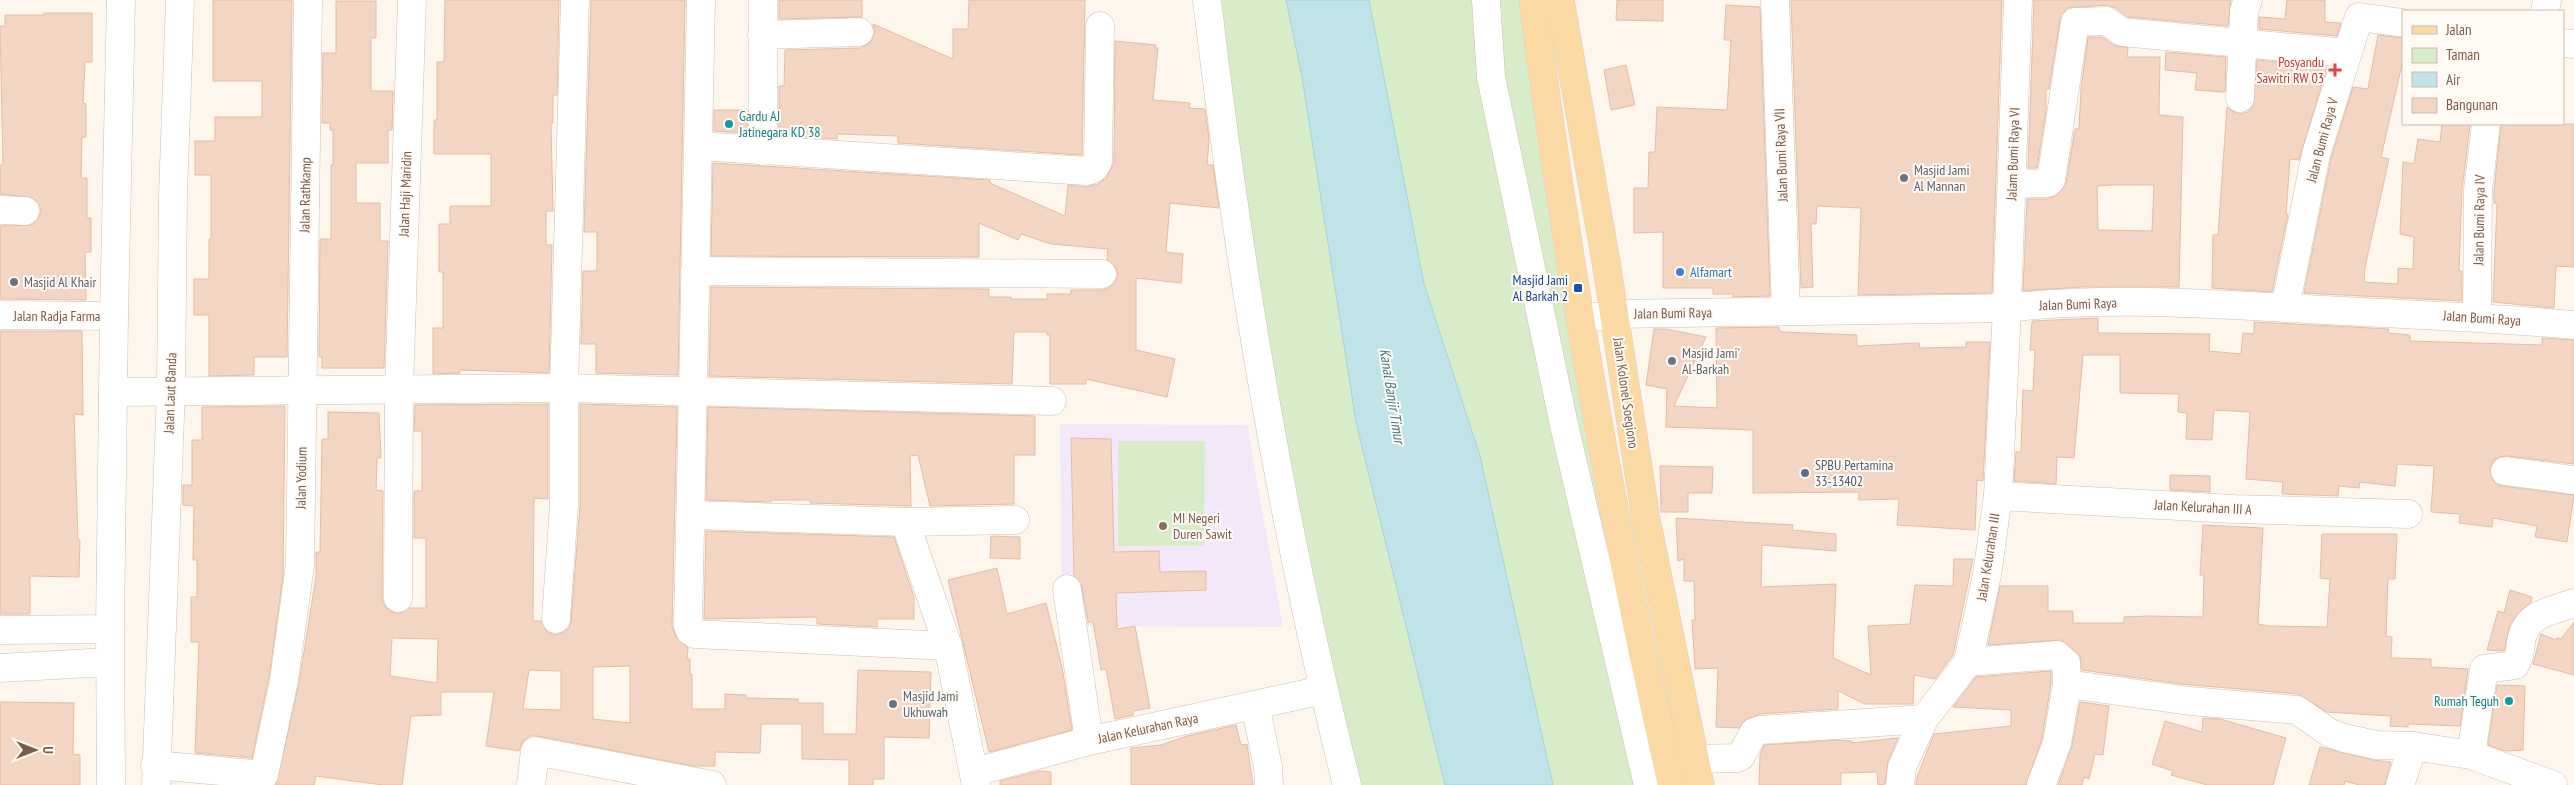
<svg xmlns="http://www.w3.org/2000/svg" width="2574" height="785" font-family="'PT Sans Narrow',sans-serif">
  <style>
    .education { fill: #f3e8fa }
    .green { fill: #d8ecc9 }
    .water { fill: #bfe3e8; stroke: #a5d3da }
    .building { fill: #f3d5c3; stroke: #e6bba3; fill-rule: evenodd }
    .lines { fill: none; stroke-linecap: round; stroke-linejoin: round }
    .minor-casing { stroke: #d1beb0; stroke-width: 29 }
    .major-casing { stroke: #dad1cd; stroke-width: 29 }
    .minor { stroke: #fff; stroke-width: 28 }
    .major { stroke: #fbd9a5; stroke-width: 28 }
    .health-dot { fill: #e0444e; stroke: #fffaf3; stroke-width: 2 }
    .culture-dot { fill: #0f9aa8; stroke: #fffaf3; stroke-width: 2 }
    .worship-dot { fill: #6b7280; stroke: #fffaf3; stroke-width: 2 }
    .shop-dot { fill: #3f7fe0; stroke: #fffaf3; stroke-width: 2 }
    .transit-dot { fill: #1a4fb4; stroke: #fffaf3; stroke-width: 2 }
    .service-dot { fill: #5c6f8a; stroke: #fffaf3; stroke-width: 2 }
    .education-dot { fill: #8d6e63; stroke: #fffaf3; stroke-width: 2 }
    .labels { text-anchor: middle; stroke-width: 4; stroke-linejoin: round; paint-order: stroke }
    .health-label { font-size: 14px; fill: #be3a42; stroke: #fffaf3; text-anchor: end }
    .culture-label { font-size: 14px; fill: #0d838f; stroke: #fffaf3; text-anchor: start }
    .street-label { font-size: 14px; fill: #7a5c4d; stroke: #fffaf3 }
    .worship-label { font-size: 14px; fill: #5b616d; stroke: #fffaf3; text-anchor: start }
    .shop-label { font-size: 14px; fill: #366cbe; stroke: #fffaf3; text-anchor: start }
    .transit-label { font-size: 14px; fill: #164399; stroke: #fffaf3; text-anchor: end }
    .service-label { font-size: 14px; fill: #4e5e75; stroke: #fffaf3; text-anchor: start }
    .education-label { font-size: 14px; fill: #785e54; stroke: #fffaf3; text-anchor: start }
    .water-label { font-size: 15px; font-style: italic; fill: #437c86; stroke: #fffaf3 }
  </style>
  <rect width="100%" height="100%" fill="#fdf6ec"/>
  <path class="education" d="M1060,424L1247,425L1283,627L1062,626Z"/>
  <g class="green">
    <path d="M1208,0H1533L1672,785H1347Z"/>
    <path d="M1118,441H1205L1204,546H1118Z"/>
  </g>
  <path class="water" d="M1286,0H1369L1424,284L1480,456L1553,785H1445L1356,422L1302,77Z"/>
  <g class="building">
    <path d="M213,0H292L287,357H254V375L209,376V315H194V279H209V239H211V175H195V141H215V117H262V81H213Z"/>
    <path d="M445,0H559L557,95H553V123H551L553,211H546V245H552L549,373L460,370V373L433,374V328H443V272H439V224H450V206H491V154H434V120H437V62H444Z"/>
    <path d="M591,0H685L678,375L596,373V344H581L583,271H597V232H584Z"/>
    <path d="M779,0H862V17L779,19Z"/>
    <path d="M969,0H1085L1082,155L898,143V136L837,134V139L779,135V86H784L785,50L860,48L867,45L872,40L875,32L873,24L953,59V29H968Z"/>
    <path d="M1617,0H1663V21L1616,20Z"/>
    <path d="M1791,0H2002L1992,293L1858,295L1861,208L1817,206L1816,224H1811L1813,287L1801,288Z"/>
    <path d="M2034,0H2231L2228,26L2128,17L2116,8L2107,5L2067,8L2060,20L2049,89H2046V110L2037,168H2028Z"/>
    <path d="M2287,0H2325V22L2341,23L2337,36L2259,29V17L2285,19Z"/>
    <path d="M336,1H376V38H371V91H393L392,130H388V163H356V203H380V241H388L384,368H322V357H319L320,239H331V165H333V130H330V123H322L323,53H336Z"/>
    <path d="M1726,5L1760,7L1770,296L1733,297V294H1713V288H1663V232L1634,233V188H1648L1649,152H1655L1657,107L1727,110L1731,40H1724Z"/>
    <path d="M44,13H92V62H85L83,103L86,104V137H82L81,178H87V218H91V252H85L86,300L0,299V226L32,225L38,220L41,211L39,203L33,198L0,194V165H3L0,26H5V15H44Z"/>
    <path d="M2378,35L2403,38V60L2381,157L2389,159L2365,267L2364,282L2398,284V268L2413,269L2414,237L2400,234L2403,162L2414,164L2418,139L2440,142L2442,124H2470L2462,190L2459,271H2462V301L2304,293L2331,158L2353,87L2368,89Z"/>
    <path d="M2088,37H2102L2113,45L2128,48L2127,57H2160L2159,115L2183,117L2179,287H2081L2023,291L2027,199H2047L2056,196L2066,183L2075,129H2079L2081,89ZM2111,185H2154L2152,231L2098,230L2097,186Z"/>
    <path d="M1115,41L1156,45L1155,48H1158L1153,100L1190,103L1189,108L1205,109L1209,139L1207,165H1213L1219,208L1170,203L1166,252L1183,254L1181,283L1136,278V350L1175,359L1167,397L1086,379V384H1050V335H1047V332H1014L1012,384L709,376L711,287L989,289V297H1011V299H1047V294H1071V290H1103L1110,287L1116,281L1118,274L1115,266L1107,260L1108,249L1051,244L1021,234L1018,240L979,223V257L711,256L713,163L990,180V183L1065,216L1068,185L1086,187L1098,184L1106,178L1114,163Z"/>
    <path d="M2166,52L2226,57L2225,92L2195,90L2197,73L2165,70Z"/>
    <path d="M2257,60L2327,67L2299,160L2290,159L2286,214H2288L2272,292L2212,288L2213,235H2218L2227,107L2232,111L2240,114L2248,112L2253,106Z"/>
    <path d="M1626,65L1635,105L1611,110L1604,70Z"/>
    <path d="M714,110H747V133L714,131Z"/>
    <path d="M2501,124H2574V267L2556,266L2554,308L2493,302L2497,204L2494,203V191Z"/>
    <path d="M2098,318V333L2210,334L2209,351L2241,354L2243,333L2254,334V322L2389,329L2388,333L2410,335V341L2542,345V338L2574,340V464L2507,456L2499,457L2493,461L2490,469L2491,477L2496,484L2502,486L2574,495L2567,542L2535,537L2537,526L2493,518L2492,527L2459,523L2460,514L2431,512L2434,466L2397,464L2395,486L2360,482L2359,488L2339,486L2338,496L2282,494L2283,482L2246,479L2250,412L2214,410L2212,440L2186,439L2187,413L2178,412L2179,394L2120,393V355H2083L2074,458L2057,457L2056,484L2014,481L2016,452H2021L2023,390L2033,391L2035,350H2030L2032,321Z"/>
    <path d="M1779,327V330L1783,332L1857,335V346L1919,343L1920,348L1966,347V342H1990L1983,481L1977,480L1975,530L1897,525L1899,499L1859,500V492L1753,493V430L1666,427L1667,389L1646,385L1654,329H1666L1706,337L1674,406L1717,408L1716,328Z"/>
    <path d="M0,331H82L83,415L74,414L78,540H80L79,577L30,576V614H0Z"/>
    <path d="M548,404V499L534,498L533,621H541L547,632L555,635L562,633L569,628L571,621L580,506V404L677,407L672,626L676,637L688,648L687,659H690V674H692V709H725V694L746,695V698L798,699V703H823V734H856L858,670L931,672L929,738L884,737V779H873V785H849V760L802,759V724H761L760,753L715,752V766H693L538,736H530L523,741L519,751L486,746L494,692H441V715L411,716L402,785H383L316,776L314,785H276L299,683L316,577V552H320L322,439H328V412L379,413L381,458H377L376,490L383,491L382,598L384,605L390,611L398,614L409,608H426V538H414V491H422V431H414L415,405ZM392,638L438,639L437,683L390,676ZM630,666V723L593,719V667ZM529,670L561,671V710L523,709Z"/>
    <path d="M285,406L283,576L269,677L252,758L195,753L199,642H191V597H197V560H193L194,506L183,505V485H192V440H202V407Z"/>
    <path d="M708,407L1035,416V455H1014V504L930,506L918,455L910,456L911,506L810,503V500H771V502L706,500Z"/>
    <path d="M1071,438L1111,439L1114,552L1159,551L1160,572L1206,571V590L1116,593L1117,629L1135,626L1150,708L1133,711V715L1115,719L1106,669L1101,670L1093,622H1088L1082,587L1074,576Z"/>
    <path d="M1660,466L1713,467L1712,493H1688V512H1661Z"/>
    <path d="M2170,475L2210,476V492L2170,490Z"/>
    <path d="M1676,518L1793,525L1792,530L1836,534V551L1762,545L1761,587L1836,584L1833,658L1871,675L1868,626L1910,624L1915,585L1953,586L1954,559H1973L1953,655L1935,679L1914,675L1913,704H1865L1838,691V709L1760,714L1745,720L1739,728L1716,727L1718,668L1695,669L1692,620H1695L1694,581H1684V559L1678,561Z"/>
    <path d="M2203,525L2263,528L2258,624L2269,626L2327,627L2330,579L2320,578L2322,534H2397L2395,579H2388L2386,636L2392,637L2391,658L2431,659V667L2468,669L2460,726L2408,724V727L2390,726L2391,716L2327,712L2298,694L2181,684L2082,670L2080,656L2062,640L1988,645L2000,586H2048V611H2073V623H2124V617L2149,616L2203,617L2204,575H2200Z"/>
    <path d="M706,531L894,537L914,597V619H877V627L817,624V617L704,619Z"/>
    <path d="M991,536L1020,537V559L990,558Z"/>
    <path d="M997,568L1007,614L1046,603L1062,667L1072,730L989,752L948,580Z"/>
    <path d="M2510,590L2532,597L2531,602L2517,614L2510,625L2504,651L2487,650L2498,611L2504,613Z"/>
    <path d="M2574,622V675L2533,664L2541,634L2556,640L2557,638L2561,639Z"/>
    <path d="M2051,671V683L2042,739L2026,785H1916L1917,777L1934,734L2011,726V710L1953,707L1976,677Z"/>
    <path d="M2497,685L2525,686L2523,750L2505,751L2488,745Z"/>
    <path d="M0,702L74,703L73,754L80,755V785H0Z"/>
    <path d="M2080,702L2109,706L2103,755L2095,754L2089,779L2084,777L2082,785H2058L2072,746Z"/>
    <path d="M2203,718L2220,719L2286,738L2273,785H2207L2171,775L2173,771L2152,764L2165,721L2202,732Z"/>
    <path d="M1236,725L1241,745L1247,744L1253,785H1131V748L1161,745L1187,736Z"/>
    <path d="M1898,738L1888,761L1885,784L1878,785L1877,772L1841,773V785H1759L1760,755L1764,745L1838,740L1852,741V743Z"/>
    <path d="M2320,747L2373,760L2391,762L2385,785H2359L2345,781L2344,785H2309Z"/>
    <path d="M1039,771L1051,772V785H1000V781Z"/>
  </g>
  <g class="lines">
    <g class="minor-casing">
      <g id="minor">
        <path d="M701,0L688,626L690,631L695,634L948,646"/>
        <path d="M763,0V151"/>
        <path d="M1207,0C1238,264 1282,527 1347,785"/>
        <path d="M1486,0L1491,77L1564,425L1648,785"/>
        <path d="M1775,0L1786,310"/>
        <path d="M2545,11L2547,0"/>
        <path d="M762,35L859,32"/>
        <path d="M2563,43L2574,44"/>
        <path d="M2240,98L2244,11L2248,0"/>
        <path d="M699,146L1087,171L1093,169L1098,162L1100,26"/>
        <path d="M2012,184L2047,183L2051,180L2075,22L2107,21L2122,32L2347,53"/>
        <path d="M0,210L25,211"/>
        <path d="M695,271L1102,274"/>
        <path d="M2285,308L2316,154L2359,17L2403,23"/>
        <path d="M0,315L114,316"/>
        <path d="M2477,317L2478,190L2486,124"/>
        <path d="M1581,319L1614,314L2007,308C2106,296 2207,304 2306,309C2395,314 2485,317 2574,325"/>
        <path d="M113,392L564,388L1052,401"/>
        <path d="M2505,471L2574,480"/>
        <path d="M1998,496L2234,509L2408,514"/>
        <path d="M692,515L905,522L1015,520"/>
        <path d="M905,522L948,646L976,785"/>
        <path d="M1067,589L1089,741"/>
        <path d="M398,598L399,388L412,0"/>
        <path d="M556,619L564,505V388L575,0"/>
        <path d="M0,630L110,629"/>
        <path d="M1968,662L2057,655L2066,663L2067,684L2190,701L2297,710L2330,733L2344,738L2376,745L2413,746L2471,755L2553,785"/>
        <path d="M0,668L110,662"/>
        <path d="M1255,705L1268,767L1269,785"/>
        <path d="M2471,755L2484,669L2515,665C2520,658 2520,650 2521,642C2526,613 2549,612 2574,603"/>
        <path d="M1694,759L1737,758L1741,756L1754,732L1761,730L1924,719"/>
        <path d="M155,765L264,775L284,680L300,565L308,0"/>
        <path d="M974,772L1089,741L1323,690"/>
        <path d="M111,785L110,629L114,316L121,0"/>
        <path d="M156,785L171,390L173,194L180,0"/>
        <path d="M531,785L535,751L712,785"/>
        <path d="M1900,785L1902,767L1924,719L1968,662L1987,575L1998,496L2007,308L2018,0"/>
        <path d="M2041,785L2057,743L2067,684"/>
        <path d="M2400,785L2413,746"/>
      </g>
    </g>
    <g class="major-casing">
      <g id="major">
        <path d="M1533,0C1567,263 1613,526 1672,785"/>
        <path d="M1560,0L1606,262L1646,519L1700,785"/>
      </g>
    </g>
    <use href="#minor" class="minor"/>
    <use href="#major" class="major"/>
  </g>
  <path class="health-dot" d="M2332.5 62.5h5v5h5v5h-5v5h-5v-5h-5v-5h5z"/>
  <g class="culture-dot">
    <circle cx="729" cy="124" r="5"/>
    <circle cx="2509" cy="701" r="5"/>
  </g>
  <g class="worship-dot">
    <circle cx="1904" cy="178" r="5"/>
    <circle cx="14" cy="282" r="5"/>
    <circle cx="1672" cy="361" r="5"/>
    <circle cx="893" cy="704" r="5"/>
  </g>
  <circle class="shop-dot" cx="1680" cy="272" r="5"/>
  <rect class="transit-dot" x="1573" y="283" width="10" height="10" rx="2.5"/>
  <circle class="service-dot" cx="1805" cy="473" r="5"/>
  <circle class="education-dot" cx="1163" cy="526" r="5"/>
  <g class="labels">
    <g class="health-label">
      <text x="2324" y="67">Posyandu<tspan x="2324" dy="16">Sawitri RW 03</tspan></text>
    </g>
    <g class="culture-label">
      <text x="739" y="121">Gardu AJ<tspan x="739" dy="16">Jatinegara KD 38</tspan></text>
      <text x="2499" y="706" text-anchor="end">Rumah Teguh</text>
    </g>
    <g class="street-label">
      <text transform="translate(2322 140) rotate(-75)" y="5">Jalan Bumi Raya V</text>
      <text transform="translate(2013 154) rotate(-88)" y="5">Jalam Bumi Raya VI</text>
      <text transform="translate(1781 155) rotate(-92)" y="5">Jalan Bumi Raya VII</text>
      <text transform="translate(405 194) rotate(-88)" y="5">Jalan Haji Maridin</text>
      <text transform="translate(305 195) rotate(-89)" y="5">Jalan Rathkamp</text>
      <text transform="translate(2479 220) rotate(-89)" y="5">Jalan Bumi Raya IV</text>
      <text transform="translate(2078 304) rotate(-2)" y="5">Jalan Bumi Raya</text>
      <text transform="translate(1673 313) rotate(-1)" y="5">Jalan Bumi Raya</text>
      <text x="57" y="321">Jalan Radja Farma</text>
      <text transform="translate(2482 318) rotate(4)" y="5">Jalan Bumi Raya</text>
      <text transform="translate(170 393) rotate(-88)" y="5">Jalan Laut Banda</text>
      <text transform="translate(1626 393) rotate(82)" y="5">Jalan Kolonel Soegiono</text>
      <text transform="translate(301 478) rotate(-89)" y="5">Jalan Yodium</text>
      <text transform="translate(2203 507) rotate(3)" y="5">Jalan Kelurahan III A</text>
      <text transform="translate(1988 557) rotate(-81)" y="5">Jalan Kelurahan III</text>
      <text transform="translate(1148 728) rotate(-12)" y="5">Jalan Kelurahan Raya</text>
    </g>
    <g class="worship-label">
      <text x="1914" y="175">Masjid Jami<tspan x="1914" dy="16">Al Mannan</tspan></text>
      <text x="24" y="287">Masjid Al Khair</text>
      <text x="1682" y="358">Masjid Jami'<tspan x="1682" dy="16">Al-Barkah</tspan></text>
      <text x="903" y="701">Masjid Jami<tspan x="903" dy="16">Ukhuwah</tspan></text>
    </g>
    <g class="shop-label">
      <text x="1690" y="277">Alfamart</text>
    </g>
    <g class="transit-label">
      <text x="1568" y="285">Masjid Jami<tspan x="1568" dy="16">Al Barkah 2</tspan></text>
    </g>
    <g class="service-label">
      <text x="1815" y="470">SPBU Pertamina<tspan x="1815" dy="16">33-13402</tspan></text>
    </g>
    <g class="education-label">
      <text x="1173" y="523">MI Negeri<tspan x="1173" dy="16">Duren Sawit</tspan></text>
    </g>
    <g class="water-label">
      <text transform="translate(1392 396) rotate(81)" y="5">Kanal Banjir Timur</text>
    </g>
  </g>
  <rect x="2402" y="10" width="162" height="115" fill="#fffaf3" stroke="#cabbb1"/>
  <rect x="2412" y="26" width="25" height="8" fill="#fbd9a5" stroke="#cabbb1"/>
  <text x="2446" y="35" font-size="15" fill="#7a5c4d">Jalan</text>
  <rect x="2412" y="48" width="25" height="15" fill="#d8ecc9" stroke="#cabbb1"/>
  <text x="2446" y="60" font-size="15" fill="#7a5c4d">Taman</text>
  <rect x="2412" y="72" width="25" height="15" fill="#bfe3e8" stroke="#cabbb1"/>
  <text x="2446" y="85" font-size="15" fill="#7a5c4d">Air</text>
  <rect x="2412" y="98" width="25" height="15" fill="#f3d5c3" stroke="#cabbb1"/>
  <text x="2446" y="110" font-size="15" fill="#7a5c4d">Bangunan</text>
  <g transform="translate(35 750) rotate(90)" stroke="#fffaf3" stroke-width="4" paint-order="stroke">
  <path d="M0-4L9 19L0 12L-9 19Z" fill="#7a5c4d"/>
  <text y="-8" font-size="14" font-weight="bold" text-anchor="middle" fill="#7a5c4d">U</text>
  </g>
</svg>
